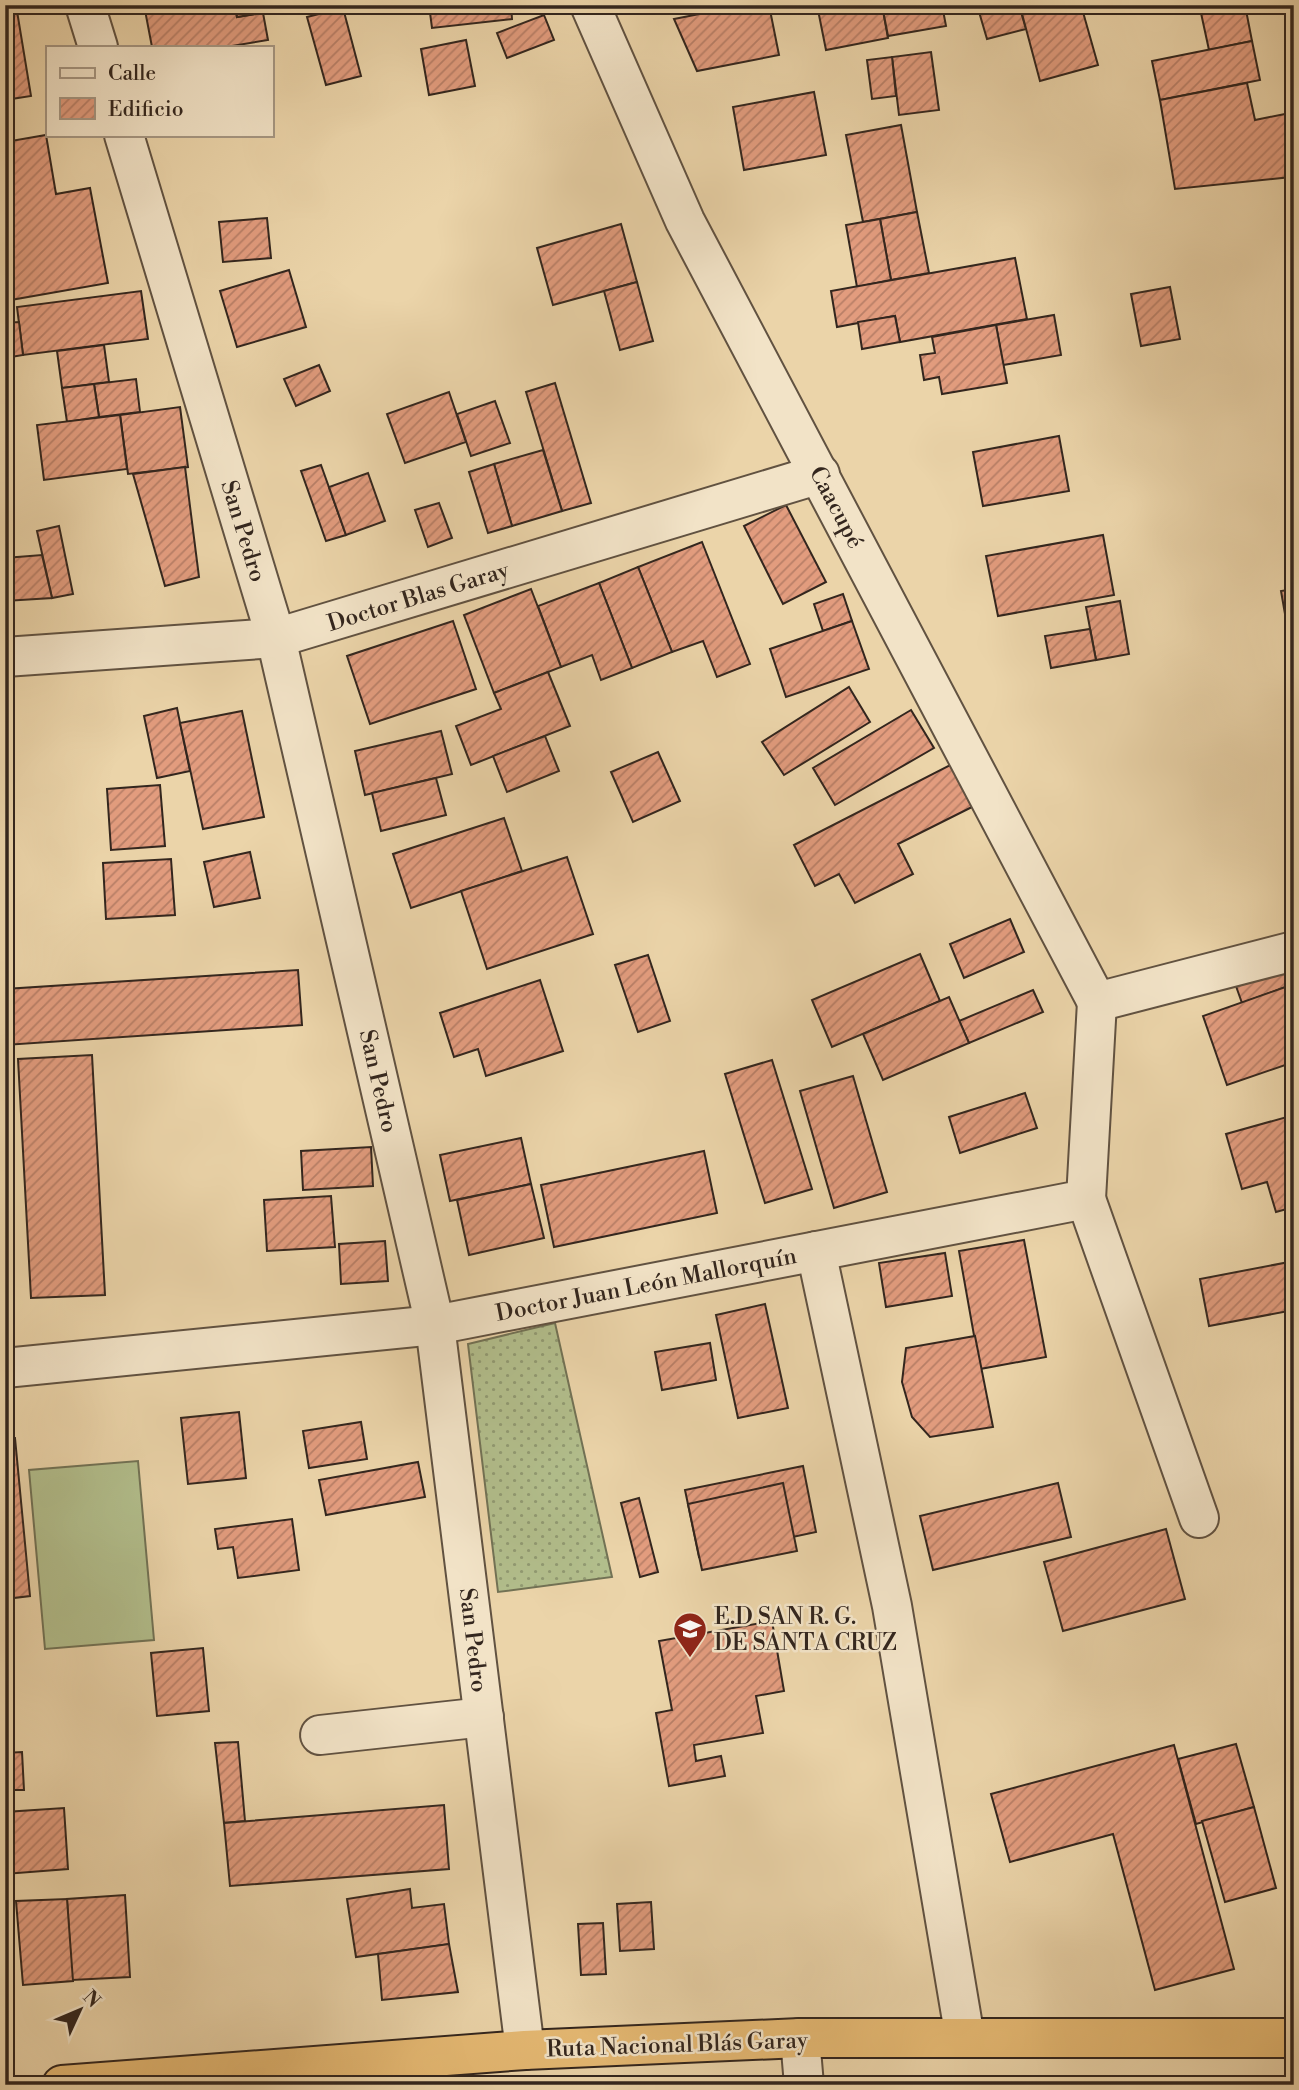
<svg xmlns="http://www.w3.org/2000/svg" width="1299" height="2090" font-family="'Libre Bodoni',serif">
  <style>
    .grass { fill: url(#grass-dots); stroke: #727255; stroke-width: 2 }
    .pitch { fill: #b2be8c; stroke: #727255; stroke-width: 2 }
    .building { fill: url(#building-hatch); stroke: #33261e; stroke-width: 2 }
    .lines { fill: none; stroke-linecap: round; stroke-linejoin: round }
    .minor-casing { stroke: #615241; stroke-width: 42 }
    .highway-casing { stroke: #33261e; stroke-width: 42 }
    .minor { stroke: #f2e3c7; stroke-width: 38 }
    .highway { stroke: #e6ba74; stroke-width: 38 }
    .labels { text-anchor: middle; stroke-width: 5; stroke-linejoin: round; paint-order: stroke }
    .street-label { font-size: 23px; fill: #33261e; stroke: #f2e3c7 }
    .poi-label { font-size: 23px; fill: #33261e; stroke: #f2e3c7; text-anchor: start }
  </style>
  <defs>
    <pattern id="grass-dots" width="8" height="8" patternUnits="userSpaceOnUse" patternTransform="scale(1.75)"><rect width="8" height="8" fill="#b2be8c"/><path d="M2 2h.1M6 6h.1" fill="none" stroke="#919a72" stroke-width="1.8" stroke-linecap="round"/></pattern>
    <pattern id="building-hatch" width="6" height="6" patternUnits="userSpaceOnUse" patternTransform="scale(1.75)"><rect width="6" height="6" fill="#e29c7e"/><path d="M-1 1l2-2M0 6l6-6M5 7l2-2" fill="none" stroke="#b87f67"/></pattern>
  </defs>
  <rect width="100%" height="100%" fill="#ebd4a9"/>
  <filter id="stains"><feTurbulence type="fractalNoise" baseFrequency=".00286" numOctaves="4"/><feColorMatrix values="0 0 0 0 .2 0 0 0 0 .09 0 0 0 0 .02 0 0 0 .5 -.17"/></filter>
  <radialGradient id="worn" r=".72"><stop offset=".6" stop-color="#630" stop-opacity="0"/><stop offset="1" stop-color="#630" stop-opacity=".3"/></radialGradient>
  <path class="grass" d="M555,1323L612,1577L498,1592L468,1344Z"/>
  <path class="pitch" d="M138,1461L154,1640L45,1649L29,1470Z"/>
  <g class="building">
    <path d="M5,5H16L31,96L5,100Z"/>
    <path d="M144,5H235L237,17L263,13L268,40L226,47H152Z"/>
    <path d="M235,5H295L296,7L237,17Z"/>
    <path d="M429,5H511L512,19L432,28Z"/>
    <path d="M667,5H702L668,12Z"/>
    <path d="M745,5H769L779,55L697,71L674,19Z"/>
    <path d="M817,5H882L888,38L826,50Z"/>
    <path d="M882,5H942L946,26L888,36Z"/>
    <path d="M977,5H1019L1026,29L987,39Z"/>
    <path d="M1038,5H1081L1098,65L1040,81L1021,10Z"/>
    <path d="M1245,5L1252,41L1209,50L1201,13Z"/>
    <path d="M343,8L361,76L326,85L307,17Z"/>
    <path d="M544,15L554,40L507,58L497,33Z"/>
    <path d="M466,40L475,86L429,95L421,49Z"/>
    <path d="M1252,41L1260,80L1160,100L1152,61Z"/>
    <path d="M931,52L939,110L899,115L892,57Z"/>
    <path d="M892,57L896,96L872,99L867,60Z"/>
    <path d="M1247,83L1255,120L1290,113L1291,177L1175,189L1160,100Z"/>
    <path d="M814,92L826,155L744,170L733,107Z"/>
    <path d="M901,125L917,212L863,222L846,135Z"/>
    <path d="M46,135L56,194L90,188L108,283L5,301V142Z"/>
    <path d="M917,212L929,273L891,280L880,219Z"/>
    <path d="M267,218L271,258L223,262L219,222Z"/>
    <path d="M880,219L891,280L857,287L846,225Z"/>
    <path d="M621,224L637,282L553,305L537,248Z"/>
    <path d="M1015,258L1027,319L900,342L895,316L837,327L831,291Z"/>
    <path d="M289,270L306,327L237,347L220,291Z"/>
    <path d="M637,282L653,341L620,350L604,291Z"/>
    <path d="M1170,287L1180,339L1141,346L1131,294Z"/>
    <path d="M141,291L148,339L23,355L17,307Z"/>
    <path d="M1054,315L1061,355L1003,365L996,325Z"/>
    <path d="M895,316L900,342L862,349L858,322Z"/>
    <path d="M19,322L23,355L5,358V323Z"/>
    <path d="M996,325L1007,383L942,394L939,377L924,380L920,355L935,353L932,337Z"/>
    <path d="M104,345L109,382L62,388L57,351Z"/>
    <path d="M319,365L330,391L296,406L284,379Z"/>
    <path d="M136,379L140,412L99,417L94,384Z"/>
    <path d="M555,383L591,503L562,511L526,392Z"/>
    <path d="M94,384L99,417L67,422L62,388Z"/>
    <path d="M449,392L466,442L405,463L387,414Z"/>
    <path d="M495,401L510,443L471,456L457,414Z"/>
    <path d="M180,407L188,467L128,474L120,415Z"/>
    <path d="M120,415L127,469L44,480L37,425Z"/>
    <path d="M1059,436L1069,491L983,506L973,452Z"/>
    <path d="M543,450L562,511L512,526L494,464Z"/>
    <path d="M494,464L512,526L488,533L469,472Z"/>
    <path d="M321,465L346,535L326,541L301,471Z"/>
    <path d="M185,467L199,577L165,586L133,474Z"/>
    <path d="M368,473L385,521L346,535L329,487Z"/>
    <path d="M439,503L452,538L428,547L415,510Z"/>
    <path d="M786,505L826,582L783,604L744,526Z"/>
    <path d="M59,526L73,594L52,598L37,531Z"/>
    <path d="M1103,535L1114,595L998,616L986,556Z"/>
    <path d="M702,542L750,664L717,677L703,641L672,652L638,567Z"/>
    <path d="M42,555L52,598L5,601V558Z"/>
    <path d="M638,567L672,652L632,668L599,583Z"/>
    <path d="M599,583L632,668L601,680L592,655L561,667L538,606Z"/>
    <path d="M531,589L561,667L494,693L464,615Z"/>
    <path d="M1294,589V653L1292,654L1281,591Z"/>
    <path d="M843,594L852,621L823,631L814,604Z"/>
    <path d="M1120,601L1129,654L1096,660L1086,607Z"/>
    <path d="M453,621L476,689L370,724L347,656Z"/>
    <path d="M852,621L869,669L786,697L770,649Z"/>
    <path d="M1090,629L1096,660L1051,668L1045,636Z"/>
    <path d="M548,672L570,726L471,765L456,726L501,709L494,693Z"/>
    <path d="M849,687L870,722L784,775L762,742Z"/>
    <path d="M177,708L190,771L157,778L144,716Z"/>
    <path d="M911,710L934,748L835,805L813,768Z"/>
    <path d="M242,711L264,817L203,829L180,723Z"/>
    <path d="M441,731L452,774L365,795L355,751Z"/>
    <path d="M545,736L559,771L507,792L493,756Z"/>
    <path d="M658,752L680,801L633,822L611,772Z"/>
    <path d="M966,757L988,799L898,844L913,874L855,903L839,874L815,886L794,845Z"/>
    <path d="M436,778L446,815L381,831L372,793Z"/>
    <path d="M160,785L165,846L111,850L107,789Z"/>
    <path d="M504,818L522,871L411,908L393,854Z"/>
    <path d="M250,852L260,898L214,907L204,862Z"/>
    <path d="M567,857L593,934L487,969L461,891Z"/>
    <path d="M171,859L175,915L106,919L103,863Z"/>
    <path d="M1010,919L1024,952L964,978L950,944Z"/>
    <path d="M920,954L940,1001L832,1047L812,1000Z"/>
    <path d="M648,955L670,1021L638,1032L615,965Z"/>
    <path d="M1287,957L1294,984L1242,1003L1232,975Z"/>
    <path d="M298,970L302,1025L5,1045V989Z"/>
    <path d="M540,980L563,1051L486,1076L478,1049L454,1057L440,1013Z"/>
    <path d="M1294,984V1062L1227,1085L1203,1016Z"/>
    <path d="M1033,990L1043,1012L969,1043L959,1021Z"/>
    <path d="M949,997L969,1043L883,1080L863,1034Z"/>
    <path d="M92,1055L105,1295L31,1298L18,1059Z"/>
    <path d="M772,1060L812,1189L765,1203L725,1074Z"/>
    <path d="M853,1076L887,1192L834,1208L800,1091Z"/>
    <path d="M1025,1093L1037,1128L960,1153L949,1117Z"/>
    <path d="M1294,1115V1207L1276,1212L1267,1182L1242,1189L1226,1134Z"/>
    <path d="M521,1138L531,1184L450,1201L440,1155Z"/>
    <path d="M371,1147L373,1186L303,1190L301,1151Z"/>
    <path d="M704,1151L717,1213L554,1247L541,1185Z"/>
    <path d="M531,1184L544,1238L469,1255L457,1200Z"/>
    <path d="M331,1196L335,1247L267,1251L264,1200Z"/>
    <path d="M1024,1240L1046,1357L980,1369L959,1251Z"/>
    <path d="M385,1241L388,1281L341,1284L339,1244Z"/>
    <path d="M945,1253L952,1296L886,1307L879,1263Z"/>
    <path d="M1289,1262L1294,1310L1209,1326L1200,1279Z"/>
    <path d="M765,1304L788,1408L738,1418L716,1315Z"/>
    <path d="M975,1336L993,1427L930,1437L912,1417L902,1382L906,1348Z"/>
    <path d="M710,1343L716,1380L662,1390L655,1352Z"/>
    <path d="M239,1412L246,1478L188,1484L181,1418Z"/>
    <path d="M361,1422L367,1459L309,1468L303,1431Z"/>
    <path d="M15,1438L30,1596L5,1599V1439Z"/>
    <path d="M418,1462L425,1497L326,1515L319,1480Z"/>
    <path d="M803,1466L816,1532L699,1557L685,1490Z"/>
    <path d="M783,1483L797,1551L702,1570L688,1504Z"/>
    <path d="M1058,1483L1071,1537L933,1570L920,1516Z"/>
    <path d="M639,1498L658,1572L640,1577L621,1503Z"/>
    <path d="M292,1519L299,1570L238,1578L233,1547L218,1549L215,1529Z"/>
    <path d="M1166,1529L1185,1599L1063,1631L1044,1562Z"/>
    <path d="M772,1621L784,1691L756,1696L763,1733L694,1745L696,1761L721,1756L725,1776L669,1786L656,1713L672,1710L659,1641Z"/>
    <path d="M203,1648L209,1711L157,1716L151,1653Z"/>
    <path d="M238,1742L245,1821L224,1823L215,1743Z"/>
    <path d="M1236,1744L1254,1807L1196,1824L1178,1759Z"/>
    <path d="M1174,1745L1234,1969L1155,1990L1113,1834L1010,1862L991,1794Z"/>
    <path d="M22,1752L24,1790H5V1753Z"/>
    <path d="M444,1805L449,1869L230,1886L224,1823Z"/>
    <path d="M1254,1807L1276,1888L1225,1902L1202,1821Z"/>
    <path d="M64,1808L68,1869L5,1874V1812Z"/>
    <path d="M410,1889L412,1908L444,1904L449,1944L356,1957L347,1899Z"/>
    <path d="M125,1895L130,1977L72,1980L67,1899Z"/>
    <path d="M67,1899L73,1981L23,1985L16,1901Z"/>
    <path d="M651,1902L654,1949L620,1951L617,1904Z"/>
    <path d="M603,1923L606,1974L581,1975L578,1924Z"/>
    <path d="M449,1944L458,1992L382,2000L378,1954Z"/>
  </g>
  <g class="lines">
    <g class="minor-casing">
      <g id="minor">
        <path d="M85,5L98,47"/>
        <path d="M590,5L685,221L1097,1002"/>
        <path d="M124,135L276,638L435,1325L525,2050"/>
        <path d="M5,657L276,638L820,474"/>
        <path d="M1097,1002L1294,951"/>
        <path d="M1086,1199L1199,1518"/>
        <path d="M816,1251L892,1606L965,2038"/>
        <path d="M5,1368L435,1325L1086,1199L1097,1002"/>
        <path d="M320,1735L484,1717"/>
        <path d="M800,2038L804,2085"/>
      </g>
    </g>
    <g class="highway-casing">
      <path id="highway" d="M62,2085L525,2050L800,2038H1294"/>
    </g>
    <use href="#minor" class="minor"/>
    <use href="#highway" class="highway"/>
  </g>
  <defs>
    <g id="school-pin" transform="scale(1.75)"><path d="M0 17L-7.5 6A9.5 9.5 0 1 1 7.5 6Z" fill="#8f2418" stroke="#f2e3c7"/><path d="M0-5L7-2L0 1L-7-2ZM-4 1L0 2.5L4 1V4Q0 6-4 4Z" fill="#fff"/></g>
  </defs>
  <g fill-rule="evenodd">
    <use href="#school-pin" x="690" y="1629"/>
  </g>
  <g class="labels">
    <g class="street-label">
      <text transform="translate(837 507) rotate(62)" y="8">Caacupé</text>
      <text transform="translate(244 531) rotate(73)" y="8">San Pedro</text>
      <text transform="translate(418 596) rotate(-17)" y="8">Doctor Blas Garay</text>
      <text transform="translate(379 1081) rotate(77)" y="8">San Pedro</text>
      <text transform="translate(646 1284) rotate(-11)" y="8">Doctor Juan León Mallorquín</text>
      <text transform="translate(474 1640) rotate(83)" y="8">San Pedro</text>
      <text transform="translate(677 2044) rotate(-2)" y="8">Ruta Nacional Blás Garay</text>
    </g>
    <g class="poi-label">
      <text x="714" y="1624">E.D SAN R. G.<tspan x="714" dy="26">DE SANTA CRUZ</tspan></text>
    </g>
  </g>
  <rect width="1299" height="2090" fill="none" stroke="#ebd4a9" stroke-width="28"/>
  <rect x="7" y="7" width="1285" height="2076" fill="none" stroke="#33261e" stroke-width="3.5"/>
  <rect x="14" y="14" width="1271" height="2062" fill="none" stroke="#33261e" stroke-width="2"/>
  <rect x="46" y="46" width="228" height="91" fill="#f2e3c7" stroke="#a69783" stroke-width="2"/>
  <rect x="60" y="68" width="35" height="10" fill="#f2e3c7" stroke="#a69783" stroke-width="2"/>
  <text x="108" y="80" font-size="21" fill="#33261e">Calle</text>
  <rect x="60" y="98" width="35" height="21" fill="url(#building-hatch)" stroke="#a69783" stroke-width="2"/>
  <text x="108" y="116" font-size="21" fill="#33261e">Edificio</text>
  <g transform="translate(80 2010) rotate(46)" stroke="#f2e3c7" stroke-width="5" paint-order="stroke">
  <path d="M0-5L12 26L0 18L-12 26Z" fill="#33261e"/>
  <text y="-10" font-size="19" font-weight="bold" text-anchor="middle" fill="#33261e">N</text>
  </g>
  <rect width="100%" height="100%" filter="url(#stains)"/>
  <rect width="100%" height="100%" fill="url(#worn)"/>
</svg>
